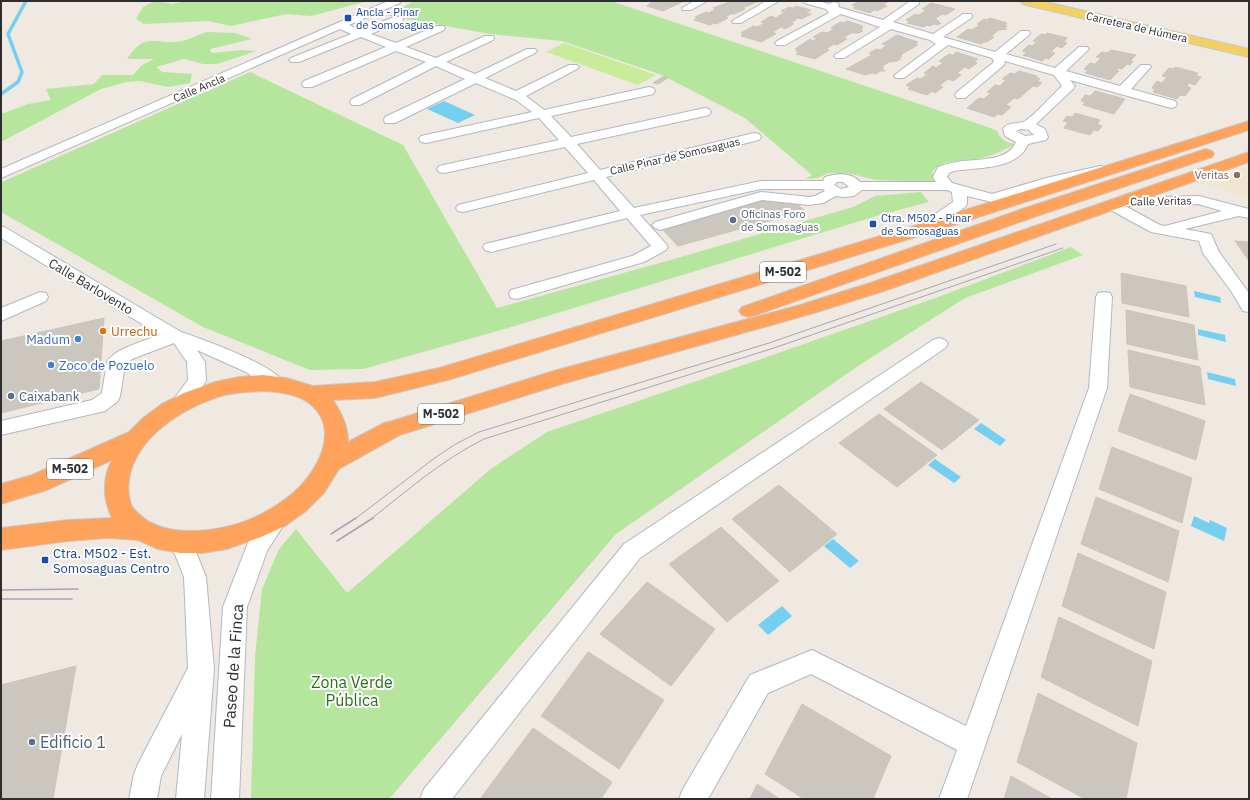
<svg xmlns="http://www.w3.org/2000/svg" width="1250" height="800" font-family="'IBM Plex Sans',sans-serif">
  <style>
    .education { fill: #f0e6d1 }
    .green { fill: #b6e59e }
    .pitch { fill: #c9ec9a }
    .water { fill: #75cff0 }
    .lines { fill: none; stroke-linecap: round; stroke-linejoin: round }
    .stream { stroke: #75cff0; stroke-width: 3.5 }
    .building { fill: #cbc7bf; stroke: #cbc5ba }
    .minor-casing { stroke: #b4b7c1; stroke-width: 2 }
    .major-casing { stroke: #c9c9c9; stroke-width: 2 }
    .highway-casing { stroke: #c9c9c9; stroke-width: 2 }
    .minor { fill: #fff; fill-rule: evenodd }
    .major { fill: #f2d163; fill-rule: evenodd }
    .highway { fill: #ffa35c; fill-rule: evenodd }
    .tram-far1 { stroke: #a3a6b8; stroke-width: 1 }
    .tram { stroke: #a3a6b8; stroke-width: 1.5 }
    .transit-dot { fill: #1a4fb4; stroke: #fff; stroke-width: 1.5 }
    .education-dot { fill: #8d6e63; stroke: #fff; stroke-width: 1.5 }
    .service-dot { fill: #5c6f8a; stroke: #fff; stroke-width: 1.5 }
    .food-dot { fill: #e8710a; stroke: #fff; stroke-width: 1.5 }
    .shop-dot { fill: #3f7fe0; stroke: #fff; stroke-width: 1.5 }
    .labels { text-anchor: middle; stroke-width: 4; stroke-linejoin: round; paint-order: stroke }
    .far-transit-label { font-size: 11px; fill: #164399; stroke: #fff; text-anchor: start }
    .far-street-label { font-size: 11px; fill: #2e2e2e; stroke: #fff }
    .far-education-label { font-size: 11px; fill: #785e54; stroke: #fff; text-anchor: end }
    .far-service-label { font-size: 11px; fill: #4e5e75; stroke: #fff; text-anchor: start }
    .shield { fill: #fff; stroke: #6d6d6d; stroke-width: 1 }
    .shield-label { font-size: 12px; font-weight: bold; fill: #2e2e2e }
    .street-label { font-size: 13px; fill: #2e2e2e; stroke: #fff }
    .food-label { font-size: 13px; fill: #c56008; stroke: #fff; text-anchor: start }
    .shop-label { font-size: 13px; fill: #366cbe; stroke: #fff; text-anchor: end }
    .service-label { font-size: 13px; fill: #4e5e75; stroke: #fff; text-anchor: start }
    .transit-label { font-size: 13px; fill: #164399; stroke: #fff; text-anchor: start }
    .near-street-label { font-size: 16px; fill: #2e2e2e; stroke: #fff }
    .near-park-label { font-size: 16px; fill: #2c6e1b; stroke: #fff }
    .near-service-label { font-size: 16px; fill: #4e5e75; stroke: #fff; text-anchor: start }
  </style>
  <rect width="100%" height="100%" fill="#efe9e1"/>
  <path class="education" d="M1249,166V198L1200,183Z"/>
  <g class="green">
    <path d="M156,1L172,4L187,1H368L311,16L286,14L231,26L208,21L144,24L136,19L143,7Z"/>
    <path d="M415,1H611L988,127L997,131C1001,140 1005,142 1015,144C1006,149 996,154 986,157C970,162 943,157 932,172L936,182L876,180L847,173H828L818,178L805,179L812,175L745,118L662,75L562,41L490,34L385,15Z"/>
    <path d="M207,32L235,33L252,39L210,49L212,53L242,50L256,51L217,64H203L184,59L156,67L162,72L192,74L190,83L168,87L140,81L126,82L101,89L1,142V114L28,104L51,100L46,89L94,84L102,75H133L142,65L154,59H127C145,33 150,43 176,42C186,41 198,35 207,32Z"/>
    <path d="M250,72L403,145L497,308L674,259L853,207L875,196L921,192L929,202L880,215L508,328L363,369L310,370L203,327L1,212V184L2,182Z"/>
    <path d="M1071,247L1083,255L965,298L861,364L616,534L389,799H251L255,657L262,589L279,549L296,529L347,593L492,468L547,432L764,358L938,297Z"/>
  </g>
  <path class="pitch" d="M564,43L656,75L638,85L546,52Z"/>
  <g class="water">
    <path d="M444,101L475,115L458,123L427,109Z"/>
    <path d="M1194,291L1220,297L1221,303L1195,297Z"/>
    <path d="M1198,329L1225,335L1226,342L1198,335Z"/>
    <path d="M1207,372L1235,379L1236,386L1208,379Z"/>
    <path d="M981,423L1006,440L1000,446L974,429Z"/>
    <path d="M935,459L961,477L954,483L928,465Z"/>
    <path d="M1194,516L1209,523L1210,520L1227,528L1224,541L1191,526Z"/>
    <path d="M833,539L859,561L850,568L824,546Z"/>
    <path d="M782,606L792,616L768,635L758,625Z"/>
  </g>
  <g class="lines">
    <path class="stream" d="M1,94L18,82L22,72L8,34L26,1"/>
  </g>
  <g class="building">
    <path d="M653,1H684L663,11L647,6Z"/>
    <path d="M732,1H760L742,8L745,9L734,14H731L725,17L728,18L717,24L714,23L710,25L694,20L698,18L695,17L706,12L709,13L716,9L713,8Z"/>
    <path d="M860,1H889L883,5L887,6L877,11L874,10L870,13L853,8L856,6L852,5Z"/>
    <path d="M931,3L955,9L946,15L942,14L935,19L939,21L937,22L941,23L938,25L934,24L930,26L927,25L924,27L907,23L910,21L906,20L915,14L919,15L926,10L922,9Z"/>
    <path d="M796,6L811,10L806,13L811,14L802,19L798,18L791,23L794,24L785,29L781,27L773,32L776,34L761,42L741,36L744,34L741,33L753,26L757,27L765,23L761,22L771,16L776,18L785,12L781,11L789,7L793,8Z"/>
    <path d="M990,18L1007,23L1004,26H1007L1004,29H1007L999,30L991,36L994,37L987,42H984L981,44L957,37L968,29L972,30L980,25L977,24L984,19L987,20Z"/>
    <path d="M847,21L863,26L860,27L863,28L860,30L863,31L859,33H851L843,38L847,39L837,45L834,44L826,49L829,50L815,59L796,54L799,52L796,51L798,50L795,49L810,39L813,41L817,38L813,37L822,32L827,33L834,29L831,28L840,22L844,23Z"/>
    <path d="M1047,33L1067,38L1064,42L1067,43L1062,48L1057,46L1051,52L1055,53L1049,59L1046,58L1042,61L1023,55L1027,52L1022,51L1029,45L1032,46L1037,42L1033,41L1041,34L1045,35Z"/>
    <path d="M897,35L918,42L915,44L918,45L900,55L902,56L899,58L901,59L897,61L889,62L881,67L884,68L882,70L885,71H880L876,74L872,73L865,75L846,69L872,55L869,53L877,49L880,50L887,45L882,44Z"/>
    <path d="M1111,50L1136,55L1130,61H1133L1130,65L1127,64L1122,69L1118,68L1116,70L1119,71L1110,80L1085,73L1088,70L1084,69L1090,63L1095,64L1101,58L1096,57L1102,52L1107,53Z"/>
    <path d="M956,52L978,59L974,62L977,63L969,69L965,67L957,73L961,75L953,81L948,79L939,86L943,87L935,93L932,91L927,95L908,89L910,87L906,85L917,78L921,79L928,74L924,73L933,66L936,68L943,63L939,61L949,54L953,55Z"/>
    <path d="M1175,67L1198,73L1196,76L1201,77L1195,85L1189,83L1187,86L1191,88L1185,96L1180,95L1177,99L1153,92L1155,89L1152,88L1157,81L1162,83L1167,77L1162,76L1169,68L1173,69Z"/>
    <path d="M1019,71L1037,76L1036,77L1040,79L1037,81L1042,83L1037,87L1033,86L1018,99L1014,98L1006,105L1011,107L1002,115L998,114L994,117L967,108L979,98L984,99L991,93L987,92L995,85L1000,86L1006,80L1002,79L1010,73L1015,74Z"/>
    <path d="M664,76L668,78L658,84L653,83Z"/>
    <path d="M1095,91L1125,99L1114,114L1083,105L1085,102L1081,101L1085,95L1090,96Z"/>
    <path d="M1075,113L1100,120L1097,124L1102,126L1098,131L1094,130L1090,135L1064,128L1068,122L1063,121L1067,116L1072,117Z"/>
    <path d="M766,198L794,201L805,211L678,246L663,230Z"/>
    <path d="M1235,241L1249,242V261Z"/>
    <path d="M1121,273L1186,286L1189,317L1122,303Z"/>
    <path d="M1126,310L1194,325L1198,360L1127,344Z"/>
    <path d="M104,318L99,389L1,413V341Z"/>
    <path d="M1128,350L1200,367L1205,405L1130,387Z"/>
    <path d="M921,382L979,420L942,450L884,409Z"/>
    <path d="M1130,394L1205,421L1196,460L1118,431Z"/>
    <path d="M879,414L937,455L897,487L839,443Z"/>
    <path d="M1112,447L1192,478L1182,523L1099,489Z"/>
    <path d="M779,485L837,534L790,572L732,519Z"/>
    <path d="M1096,497L1179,531L1168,582L1081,544Z"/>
    <path d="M721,527L779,581L727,622L669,564Z"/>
    <path d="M1078,553L1166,592L1154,649L1062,606Z"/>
    <path d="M647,582L715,629L671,686L600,634Z"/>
    <path d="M1059,617L1152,661L1138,726L1041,677Z"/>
    <path d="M588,652L664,700L619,769L541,716Z"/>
    <path d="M76,666L53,799H1V685Z"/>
    <path d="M1038,693L1137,743L1126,799H1085L1017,762Z"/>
    <path d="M802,704L891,756L873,799H804L765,774Z"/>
    <path d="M533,728L612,782L601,799H480Z"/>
    <path d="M1011,776L1052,799H1004Z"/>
    <path d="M757,784L780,799H750Z"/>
  </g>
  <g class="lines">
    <g class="minor-casing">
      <g id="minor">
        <path d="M388,1H401L400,3L349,25L361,30L394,17H402L403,19L402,21L371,34L396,43L436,26H444L445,28L444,30L406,47L436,58L485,36H493L494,38L493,40L446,62L475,74L527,49H535L537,51L535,53L485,78L516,91L569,65H577L579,67L577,69L526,96L544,110L649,87L653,88L655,91L653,94L649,95L551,116L571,137L705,108L709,109L711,112L709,115L705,116L577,144L600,170L754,133L759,134L761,137L759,140L606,177L634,208L761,181H823L825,177C837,173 851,172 860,182H936L933,177L938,167C946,164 954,162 963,161C981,159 1008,161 1016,142L1005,136L1003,129C1008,121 1018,125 1025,121C1035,115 1053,94 1062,86L1054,75L1005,61L1004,65L965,98H957L955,95L957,92L994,62L992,58L948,45L904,78H896L894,76L896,74L936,44L930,40L891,29L844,58H836L834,56L836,54L880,27L841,14L785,45H777L775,43L777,41L829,13L826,9L804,3L803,1H819L829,4L834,2L838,3L839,5L838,7L883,20L910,1H919V4L893,22L933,34L963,14H971L972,16L971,18L943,37L995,52L1021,31H1029L1030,33L1029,35L1006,54L1055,68L1079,47H1087L1089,49L1087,51L1066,71L1120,86L1141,65H1149L1151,67L1149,69L1131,89L1175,101L1177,104L1175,107L1171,108L1070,80L1075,86L1073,89L1036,124L1045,129L1048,137L1046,140L1028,144C1018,170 978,167 954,171L949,173L947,177L952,183L992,194L1046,178L1100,166L1105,167L1107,170L1105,173L1054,185L992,202L967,196V204L965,207L928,232L923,234L918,232L915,229L918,226L953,202L952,192L947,190H862L854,196L844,197L836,196L823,203L809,205L762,200L660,230L655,228L652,225L655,222L761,192L809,197L815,196L825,191L823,189H761L640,215L666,244L668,247L666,250L644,262L517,299L511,298L509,294L511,290L632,256L651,246L627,218L491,252L485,250L483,247L485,244L620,211L594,180L463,212L458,211L456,208L458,205L588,173L565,147L444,173L439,172L437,169L439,166L559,140L539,118L426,143L421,142L419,139L421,136L532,112L516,100L476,83L395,123H385L384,120L385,117L465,79L436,66L360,105H352L350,102L352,99L426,62L396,51L312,87H304L302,84L304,81L386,47L361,37L299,62H291L289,60L291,58L351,34L340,29L1,178V169ZM1021,129L1029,130L1034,135L1025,136L1016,131ZM837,182H843L849,187L841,189L834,185Z"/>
        <path d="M694,1H707L691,10H683L682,8Z"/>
        <path d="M766,1H779L741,23H733L732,21Z"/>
        <path d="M1199,196L1249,209V218L1239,216L1185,229L1211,234L1219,252L1249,293V312L1243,311L1231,291L1203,253L1199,241L1151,232L1107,208L1105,205L1107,202L1120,198ZM1198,204L1222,211L1165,226L1160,225L1125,206Z"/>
        <path d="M1,226L6,228L181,332C204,340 273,364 284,383L282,388L275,390L268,388L246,372L197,350L205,362L206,381L188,408L181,410L174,408L171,403L188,380L187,362L174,343L132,359L125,365L120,396L118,401L105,411L1,435V421L92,400L102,393L107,362C115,348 145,341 160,335L1,238Z"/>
        <path d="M40,292L46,293L48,297L46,301L1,321V308Z"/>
        <path d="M1104,292L1110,293L1112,297L1107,388L967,799H939L957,750L811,674L768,693L708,799H679L683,789L750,675L812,650L966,726L1089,388L1096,297L1098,293Z"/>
        <path d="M939,338L945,340L948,344L945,348L640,558L452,799H420L424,789L624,544L933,340Z"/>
        <path d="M277,509L285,512L288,518L267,551L247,607L239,799H211L223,607L249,540L269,512Z"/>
        <path d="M181,533L189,535L206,577L214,669L204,799H176L182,734L161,776L157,799H129L134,774L138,764L188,668L184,577L170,542L173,535Z"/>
      </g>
    </g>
    <g class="major-casing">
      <path id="major" d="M1020,1H1041L1249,49V57L1026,5L1022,3Z"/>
    </g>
    <g class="highway-casing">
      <g id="highway">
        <path d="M1249,121V130L929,233L448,380L375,398L333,400C342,414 348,426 348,442L384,423L392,421L557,370L800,305L870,283L1249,152V162L884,291L814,313L562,384L400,435L339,469L324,493L306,511L285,526L261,537L227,549L203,553H180L158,549L138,540L108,538L68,541L1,550V528L68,520L112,518C103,499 102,479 112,460L47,490L1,504V484L32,475L129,432L143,418L162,404L184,393L215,382L239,377L263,375L286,378L313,386L375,382L439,368L917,225ZM263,391C277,392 293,393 306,401C345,427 316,476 288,497C260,519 226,531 190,531C169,531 148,526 134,509C128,502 128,488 129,480C135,438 181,409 218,397C232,392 247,392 263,391Z"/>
        <path d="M1206,149L1212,151L1214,154L1212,157L1037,216L756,315L749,317L742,315L739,311L742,307L1025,208Z"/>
      </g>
    </g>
    <use href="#minor" class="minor"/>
    <use href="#major" class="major"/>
    <use href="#highway" class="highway"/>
    <g class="tram-far1">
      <path d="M355,519L432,460L454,445L479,432L769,343L1056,244"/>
      <path d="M371,519C408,490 442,460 484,439L774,348L1063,248"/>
    </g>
    <g class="tram">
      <path d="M331,534L356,518"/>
      <path d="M337,541L373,518"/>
      <path d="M1,590L78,589"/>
      <path d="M1,599H72"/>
    </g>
  </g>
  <g class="transit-dot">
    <rect x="344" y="14" width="8" height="8" rx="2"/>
    <rect x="869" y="220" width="8" height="8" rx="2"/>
    <rect x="41" y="556" width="8" height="8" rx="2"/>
  </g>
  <circle class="education-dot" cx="1237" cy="175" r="4"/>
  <g class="service-dot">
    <circle cx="733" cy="220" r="4"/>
    <circle cx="11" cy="396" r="4"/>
    <circle cx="32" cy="742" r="4"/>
  </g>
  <circle class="food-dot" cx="103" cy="331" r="4"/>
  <g class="shop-dot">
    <circle cx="78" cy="339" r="4"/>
    <circle cx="51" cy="365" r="4"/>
  </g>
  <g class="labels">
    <g class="far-transit-label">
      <text x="356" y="16">Ancla - Pinar<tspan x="356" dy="13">de Somosaguas</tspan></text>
      <text x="881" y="222">Ctra. M502 - Pinar<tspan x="881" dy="13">de Somosaguas</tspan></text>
    </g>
    <g class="far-street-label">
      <text transform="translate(1137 27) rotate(13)" y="4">Carretera de Húmera</text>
      <text transform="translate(199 88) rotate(-23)" y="4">Calle Ancla</text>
      <text transform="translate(675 156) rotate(-13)" y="4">Calle Pinar de Somosaguas</text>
      <text transform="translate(1161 201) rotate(-1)" y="4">Calle Veritas</text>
    </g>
    <g class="far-education-label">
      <text x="1229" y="179">Veritas</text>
    </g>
    <g class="far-service-label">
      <text x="741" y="218">Oficinas Foro<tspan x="741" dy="13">de Somosaguas</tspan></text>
    </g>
    <g class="shield">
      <rect x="760" y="262" width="46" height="20" rx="3"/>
      <rect x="418" y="404" width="46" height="20" rx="3"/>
      <rect x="47" y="459" width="46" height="20" rx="3"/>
    </g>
    <g class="shield-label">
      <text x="783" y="276">M-502</text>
      <text x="441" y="418">M-502</text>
      <text x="70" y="473">M-502</text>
    </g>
    <g class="street-label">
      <text transform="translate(91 286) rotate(31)" y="5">Calle Barlovento</text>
    </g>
    <g class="food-label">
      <text x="111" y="336">Urrechu</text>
    </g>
    <g class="shop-label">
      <text x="70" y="344">Madum</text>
      <text x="59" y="370" text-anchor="start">Zoco de Pozuelo</text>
    </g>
    <g class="service-label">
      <text x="19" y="401">Caixabank</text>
    </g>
    <g class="transit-label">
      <text x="53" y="558">Ctra. M502 - Est.<tspan x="53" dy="15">Somosaguas Centro</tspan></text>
    </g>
    <g class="near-street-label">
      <text transform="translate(233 666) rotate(-86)" y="6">Paseo de la Finca</text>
    </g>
    <g class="near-park-label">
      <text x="352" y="688">Zona Verde<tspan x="352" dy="18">Pública</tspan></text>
    </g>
    <g class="near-service-label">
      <text x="40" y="748">Edificio 1</text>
    </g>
  </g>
  <rect width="1250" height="800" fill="none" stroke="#2e2e2e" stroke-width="4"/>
</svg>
